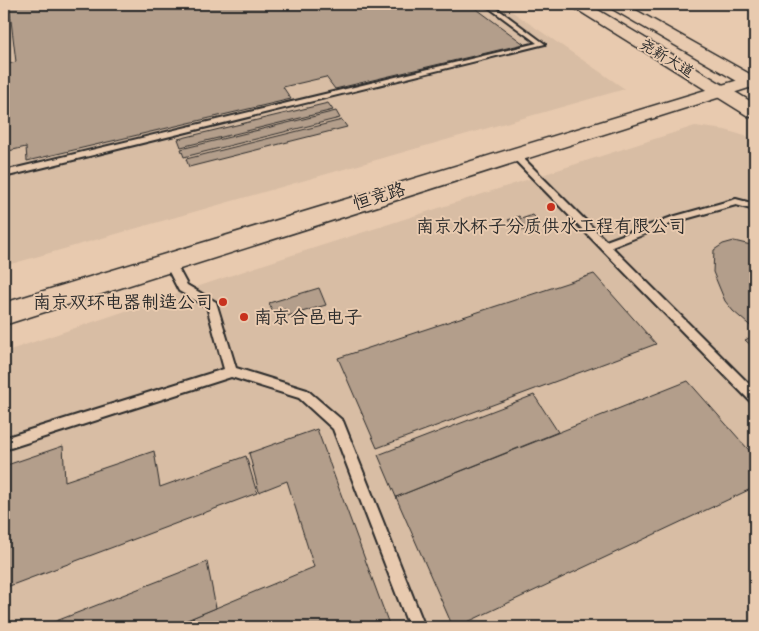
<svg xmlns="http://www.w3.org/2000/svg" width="759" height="631" font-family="Mali,'LXGW WenKai TC',sans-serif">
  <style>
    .built { fill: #d8bda4 }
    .building { fill: #b39e8b; stroke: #2b2b2b }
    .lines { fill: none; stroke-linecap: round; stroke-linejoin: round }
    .lane-casing { stroke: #2b2b2b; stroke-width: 4 }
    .secondary-casing { stroke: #2b2b2b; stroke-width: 3 }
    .primary-casing { stroke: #2b2b2b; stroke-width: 3 }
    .lane { fill: #e8caaf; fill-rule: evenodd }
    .secondary { fill: #e8caaf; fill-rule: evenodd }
    .primary { fill: #e8caaf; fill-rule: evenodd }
    .poi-dot { fill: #c8321e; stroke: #e8caaf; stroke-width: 2 }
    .labels { text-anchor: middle; stroke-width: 4; stroke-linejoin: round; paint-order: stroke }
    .far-street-label { font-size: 15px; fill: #2b2b2b; stroke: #e8caaf }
    .street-label { font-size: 18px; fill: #2b2b2b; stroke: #e8caaf }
    .poi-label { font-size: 18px; fill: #2b2b2b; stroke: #e8caaf }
  </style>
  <rect width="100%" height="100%" fill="#e8caaf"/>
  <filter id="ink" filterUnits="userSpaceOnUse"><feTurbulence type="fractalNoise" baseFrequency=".02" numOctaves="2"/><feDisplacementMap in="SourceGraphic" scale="10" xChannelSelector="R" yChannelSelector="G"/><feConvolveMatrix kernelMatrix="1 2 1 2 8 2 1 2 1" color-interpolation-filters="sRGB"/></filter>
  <g filter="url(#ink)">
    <g class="built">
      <path d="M4,4H501L625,89L4,266Z"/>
      <path d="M695,126L725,130L755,139V627H4V352L283,258Z"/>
    </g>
    <g class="building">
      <path d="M9,4H470L524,44L335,89L326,77L283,87L291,99L27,161L26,147L4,152V65L16,62Z"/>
      <path d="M712,4H755V5L742,8L735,4L721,7Z"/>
      <path d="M328,103L333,110L181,147L178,139Z"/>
      <path d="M336,111L340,118L184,157L181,149Z"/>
      <path d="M342,120L347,127L189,167L186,159Z"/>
      <path d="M533,215L541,224L518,232L508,220L519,216L521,219Z"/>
      <path d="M734,241L755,246V330L733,311L725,301L713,272L714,250L723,244Z"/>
      <path d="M594,274L656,344L377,448L338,358Z"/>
      <path d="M319,288L326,305L288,316L285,309L273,313L269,303Z"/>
      <path d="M755,335V349L745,340Z"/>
      <path d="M688,381L755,457V487L457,627H453L396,497Z"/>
      <path d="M534,395L558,432L396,497L378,455Z"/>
      <path d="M317,429L390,627H170L314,567L287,481L259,492L249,453Z"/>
      <path d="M63,446L65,481L154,451L160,487L246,456L257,493L4,588V466Z"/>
      <path d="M207,562L216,608L170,627H41Z"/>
    </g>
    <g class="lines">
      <g class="lane-casing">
        <g id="lane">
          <path d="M484,4H491L545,44L4,177V171L537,43Z"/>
          <path d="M514,151L517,152L606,241L672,217L736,199L755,204V210L736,205L678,221L612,247L755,390V403L751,402L511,156V152Z"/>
          <path d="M169,258L173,259L187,285L216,302L236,368L307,390L343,421L425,627H409L333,429L299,398L231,377L4,450V438L224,369L207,307L179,291L164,262Z"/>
        </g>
      </g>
      <g class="secondary-casing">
        <path id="secondary" d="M755,75V86L4,325V303Z"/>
      </g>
      <g class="primary-casing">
        <g id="primary">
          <path d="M570,4H588L755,104V118L748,116L573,7Z"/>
          <path d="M606,4H625L755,77V89L749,88L609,7Z"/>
        </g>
      </g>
      <use href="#lane" class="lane"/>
      <use href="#secondary" class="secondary"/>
      <use href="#primary" class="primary"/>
    </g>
  </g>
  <g class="poi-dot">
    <circle cx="551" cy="207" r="5"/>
    <circle cx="223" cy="302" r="5"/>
    <circle cx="244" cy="317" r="5"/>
  </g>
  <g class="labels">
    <g class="far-street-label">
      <text transform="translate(667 58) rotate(31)" y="5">尧新大道</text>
    </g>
    <g class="street-label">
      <text transform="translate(379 196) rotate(-17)" y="6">恒竞路</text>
    </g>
    <g class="poi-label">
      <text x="551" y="232">南京水杯子分质供水工程有限公司</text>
      <text x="213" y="308" text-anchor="end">南京双环电器制造公司</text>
      <text x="254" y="323" text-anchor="start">南京合邑电子</text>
    </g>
  </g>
  <rect width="759" height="631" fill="none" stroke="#e8caaf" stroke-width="20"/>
  <rect x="10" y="10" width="739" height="611" fill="none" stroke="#2b2b2b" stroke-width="2" filter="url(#ink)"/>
</svg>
